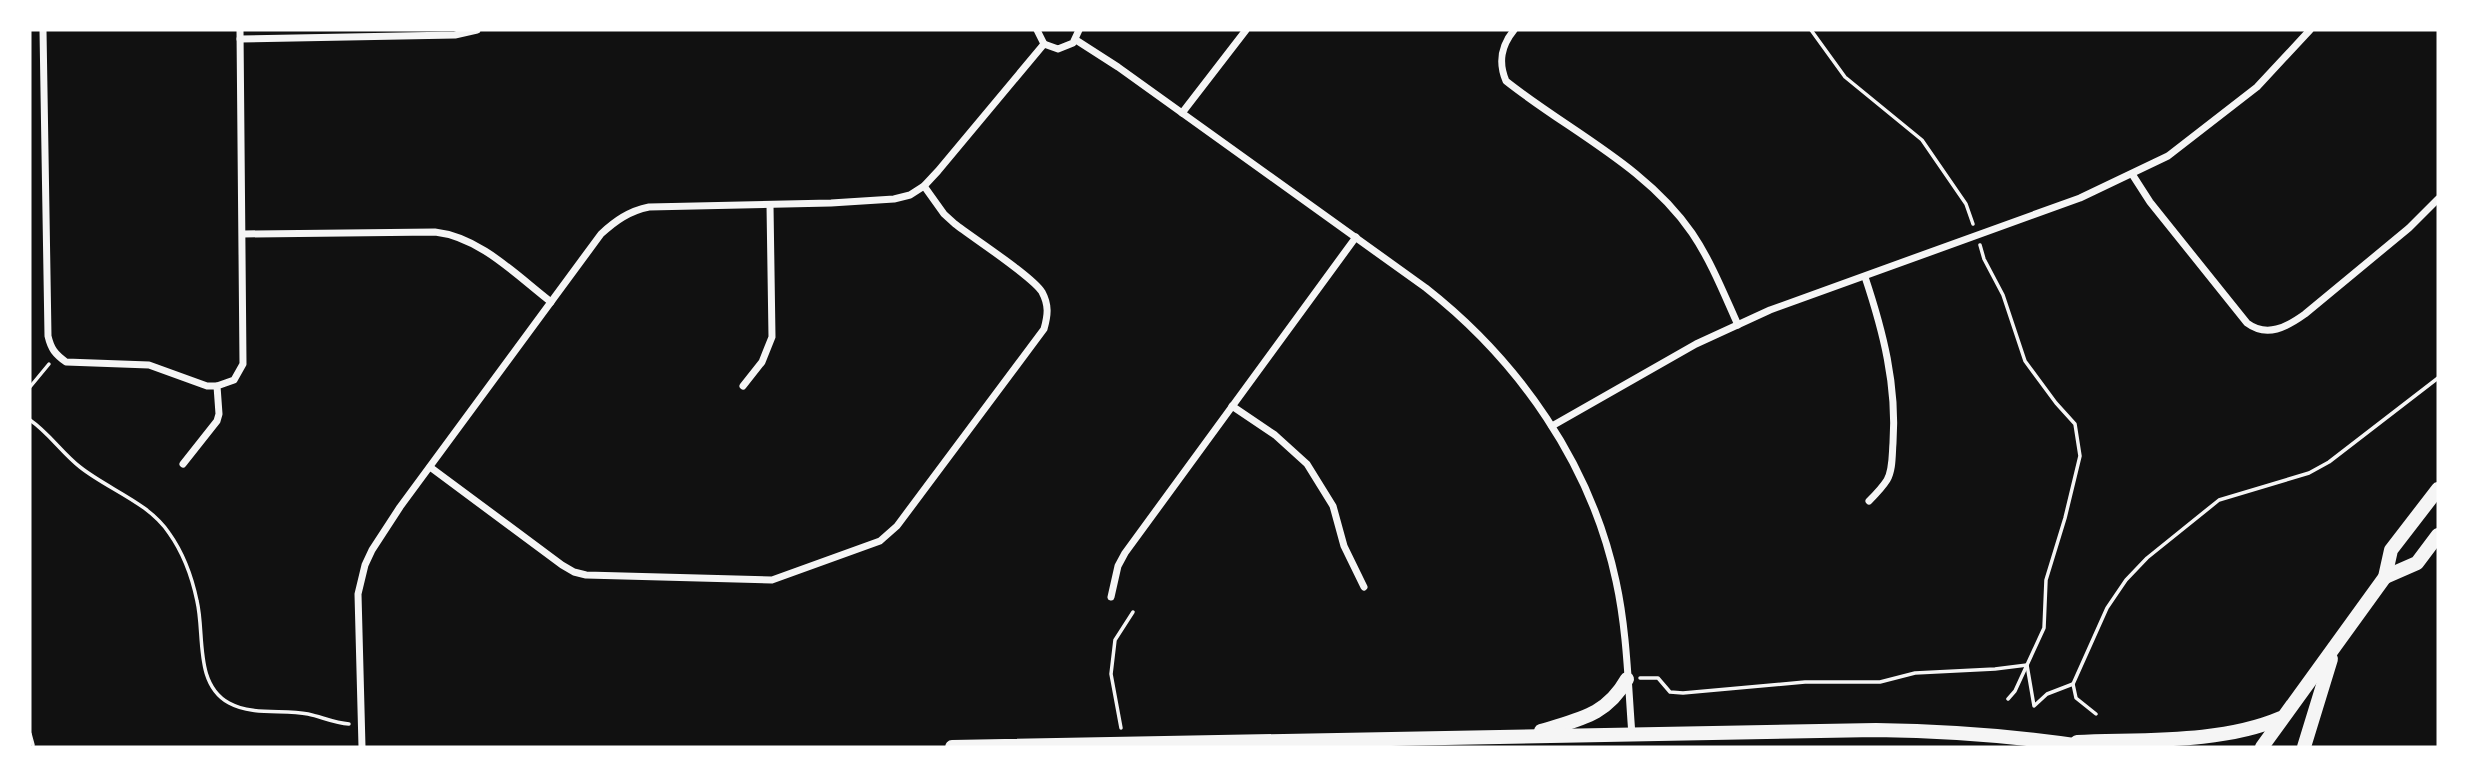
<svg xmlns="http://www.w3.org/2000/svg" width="2468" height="777" font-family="'Roboto Condensed',sans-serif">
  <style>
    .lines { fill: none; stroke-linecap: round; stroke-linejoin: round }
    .path { stroke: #f5f5f5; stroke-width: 3.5 }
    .minor { stroke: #f5f5f5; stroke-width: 7 }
    .secondary { stroke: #f5f5f5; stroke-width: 14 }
  </style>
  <rect width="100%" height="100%" fill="#111"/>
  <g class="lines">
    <g class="path">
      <path d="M1811,30L1845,77L1922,140L1966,204L1973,224"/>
      <path d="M1980,245L1984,259L2003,295L2025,361L2056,403L2075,424L2080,456L2065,518L2046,580L2044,628L2015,691L2008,699"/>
      <path d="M30,387L49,364"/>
      <path d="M30,420C49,433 62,453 80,467C109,490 148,502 169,533C184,554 192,577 197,601C205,634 194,684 229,703C253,716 283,709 308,714C322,717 334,723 349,724"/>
      <path d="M1640,678H1658L1670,692L1683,693L1805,682H1880L1915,673L1995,669L2027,665L2034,706L2047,694L2073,684"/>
      <path d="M2096,714L2076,698L2073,684L2107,608L2126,580L2147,558L2219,500L2309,473L2329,462L2438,378"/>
      <path d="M1121,728L1111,674L1115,640L1133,612"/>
      <path d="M30,734L33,745"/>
    </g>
    <g class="minor">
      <path d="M43,30L48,336C51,349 55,354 66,362L149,365L207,386H217"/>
      <path d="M1037,30L1044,44L1058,49L1073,43L1079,30"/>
      <path d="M1514,30C1501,46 1498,62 1506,81C1569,131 1646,166 1692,233C1711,261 1724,294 1738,325"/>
      <path d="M240,39L455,35L477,30"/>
      <path d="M1076,40L1118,67L1426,288C1519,361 1591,464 1616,581C1627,631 1628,684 1632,735"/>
      <path d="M1182,113L1246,30"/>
      <path d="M2132,174L2150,202L2247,323C2267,338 2287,327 2305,314L2409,228L2438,199"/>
      <path d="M243,234L435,232C480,237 516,275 551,302"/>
      <path d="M1865,277C1883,331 1897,385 1893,443C1892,454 1893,470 1887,480C1882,488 1875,495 1869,501"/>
      <path d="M743,386L762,362L772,337L770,205"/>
      <path d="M1232,406L1275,435L1307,464L1333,506L1344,546L1364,587"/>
      <path d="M1552,426L1696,344L1770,310L2080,198L2168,156L2257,87L2310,30"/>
      <path d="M183,464L217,421L219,414L217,386L234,380L243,364L240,30"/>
      <path d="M430,467L562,565L574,572L586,575L772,580L880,541L897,526L1044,329C1048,315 1049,305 1042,292C1032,276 973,238 955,224L944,214L924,186"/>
      <path d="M1111,597L1118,566L1125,553L1356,237"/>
      <path d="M362,747L358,594L365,565L372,550L400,507L601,234C615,221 629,211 649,207L831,203L894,199L910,195L924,186L938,171L1044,44"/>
    </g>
    <g class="secondary">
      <path d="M2385,577L2417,563L2438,535"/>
      <path d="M1541,731C1579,719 1606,716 1627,679"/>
      <path d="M2077,742C2143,739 2220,744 2281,718"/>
      <path d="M952,747L1876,730C1948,731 2017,736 2088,747"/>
      <path d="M2262,747L2385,577L2391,550L2438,489"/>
      <path d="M2304,747L2331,659"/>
    </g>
  </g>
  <rect width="2468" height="777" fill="none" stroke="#ffffff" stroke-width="63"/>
</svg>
